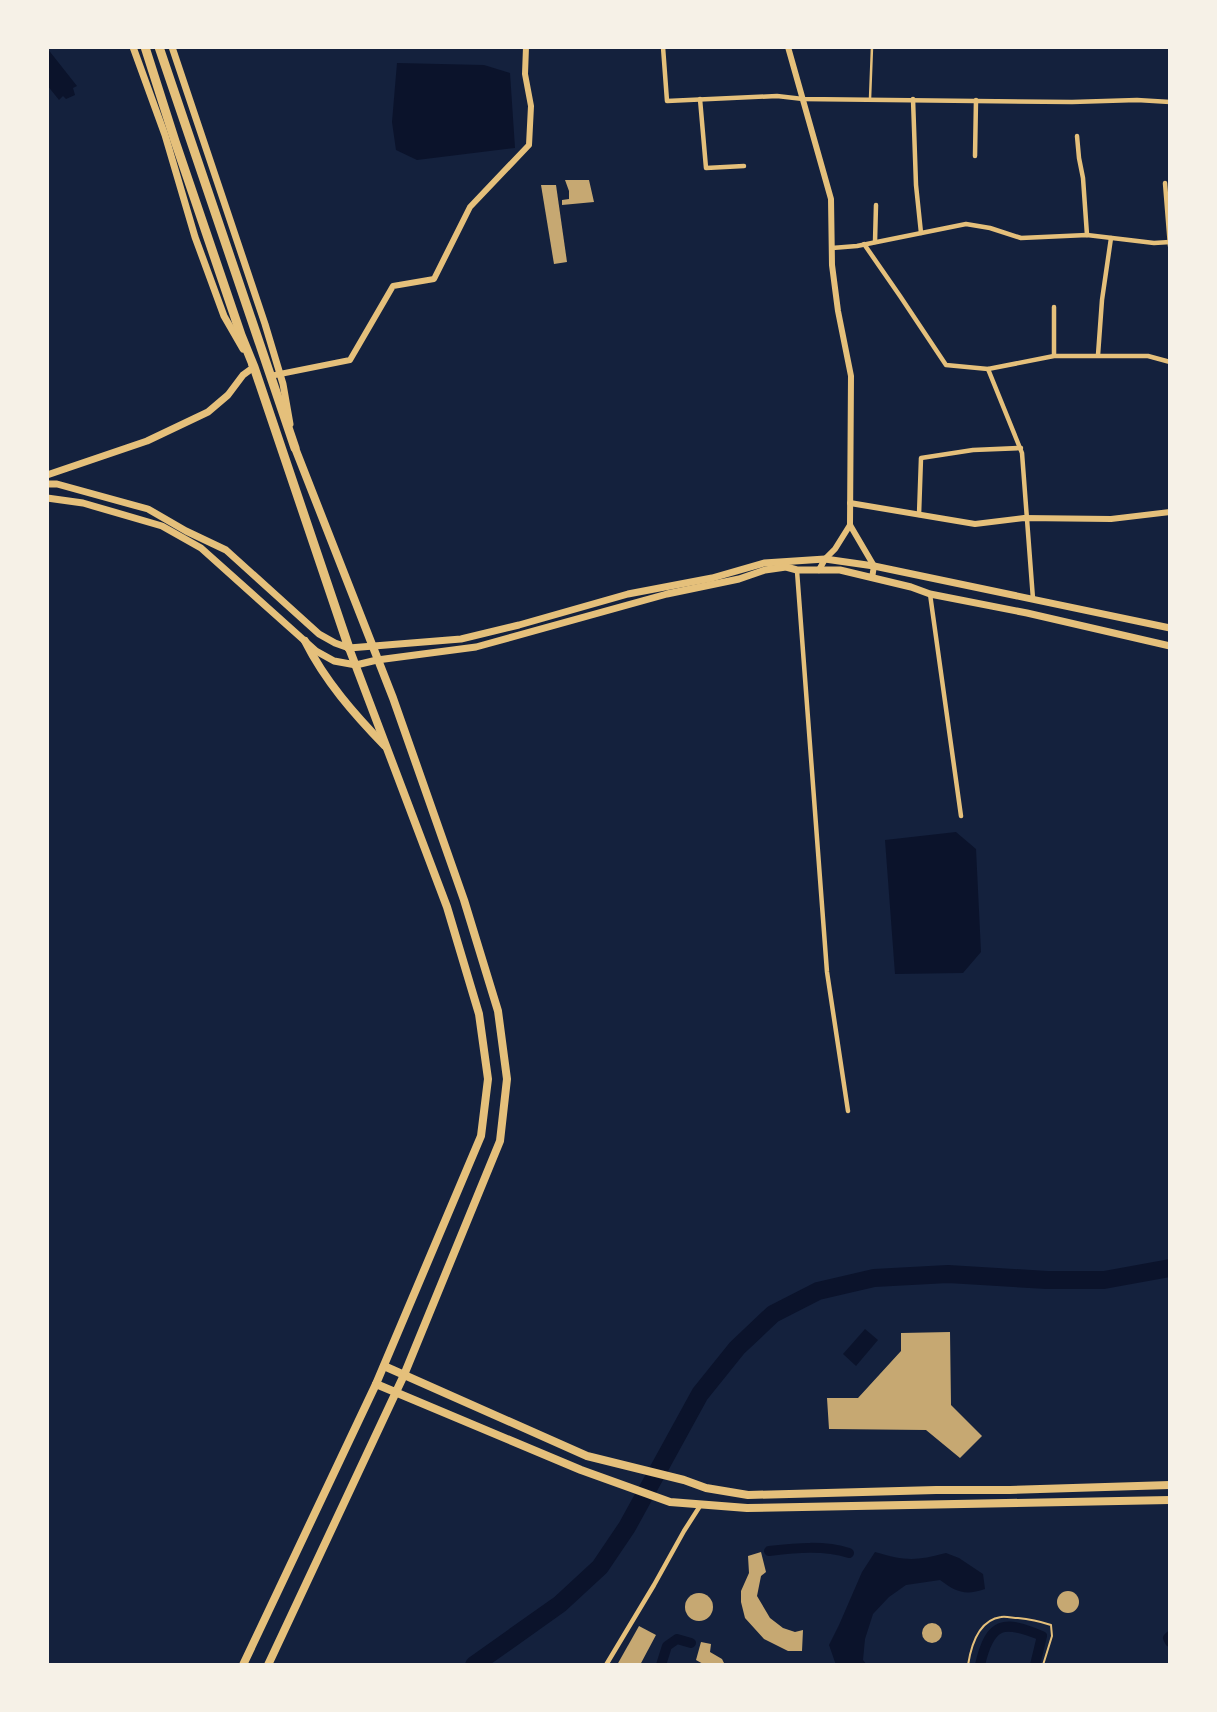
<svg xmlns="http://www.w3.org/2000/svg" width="1217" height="1712" font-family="'Space Grotesk',sans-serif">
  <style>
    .water { fill: #0b132b }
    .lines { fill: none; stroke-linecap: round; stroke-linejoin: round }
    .canal { stroke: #0b132b; stroke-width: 10 }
    .river { stroke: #0b132b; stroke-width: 18 }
    .building { fill: #c6a872 }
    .path { stroke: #e5c07b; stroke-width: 2 }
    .service { stroke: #e5c07b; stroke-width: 2.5 }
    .minor { stroke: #e5c07b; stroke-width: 4.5 }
    .tertiary { stroke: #e5c07b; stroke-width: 6 }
    .secondary { stroke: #e5c07b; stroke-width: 7 }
    .trunk { stroke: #e5c07b; stroke-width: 8 }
    .motorway { stroke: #e5c07b; stroke-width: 9 }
  </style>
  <rect width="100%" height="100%" fill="#14213d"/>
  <g class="water">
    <path d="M47,48L77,86L73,88L75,95L66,99L63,96L59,100L47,85Z"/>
    <path d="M397,63L484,65L510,73L515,148L417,160L396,150L392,122Z"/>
    <path d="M956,832L976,849L981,952L963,973L895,974L885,840Z"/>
    <path d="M865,1329L878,1340L856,1366L843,1354Z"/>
    <path d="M875,1552C905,1561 916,1561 946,1553L959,1558L983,1574L985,1589C965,1596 956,1592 940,1580L906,1585L889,1597L873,1614L865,1639L863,1660L867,1665H836L829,1645L839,1625L862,1572Z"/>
  </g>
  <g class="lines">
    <g class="canal">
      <path d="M769,1551C796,1548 823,1545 849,1553"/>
      <path d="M1170,1636L1168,1638L1170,1642"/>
      <path d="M661,1665L667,1646L677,1639L691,1643"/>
      <path d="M980,1665C990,1621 1004,1620 1042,1636L1035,1665"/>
    </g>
    <path class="river" d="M474,1665L560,1604L600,1567L627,1527L700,1394L737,1348L773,1314L818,1291L874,1278L948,1274L1047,1280H1104L1170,1268"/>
  </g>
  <g class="building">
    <path d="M565,180H589L594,202L562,205V200L569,199V191Z"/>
    <path d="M541,185H556L567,262L554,264Z"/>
    <path d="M950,1332L951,1405L982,1436L960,1458L926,1430L829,1429L827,1398H858L901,1351V1333Z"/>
    <path d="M761,1552L766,1572L761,1576L757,1596L770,1618L783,1628L795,1632L803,1630L802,1651H788L764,1639L745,1618L741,1602V1591L749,1573L748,1556Z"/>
    <circle cx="1068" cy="1602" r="11"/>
    <circle cx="699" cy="1607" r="14"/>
    <circle cx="932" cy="1633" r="10"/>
    <path d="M639,1626L656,1635L640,1665H617Z"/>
    <path d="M701,1642L711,1644L710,1652L722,1659L725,1665H705L696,1660Z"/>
  </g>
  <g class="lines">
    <path class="path" d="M968,1665C971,1646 979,1620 1001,1617C1006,1616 1013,1618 1018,1618C1030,1619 1039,1621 1051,1625L1052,1636L1043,1665"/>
    <path class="service" d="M870,99L872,47"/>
    <g class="minor">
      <path d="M663,47L667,101L777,96L803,99L1072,102L1137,100L1170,102"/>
      <path d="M700,99L706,168L744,166"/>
      <path d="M913,99L916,185L921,233"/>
      <path d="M1077,136L1079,158L1083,178L1087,235"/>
      <path d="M975,156L976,100"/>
      <path d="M1165,183L1170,246"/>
      <path d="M875,242L876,205"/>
      <path d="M864,244L900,296L946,365L988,369L1054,356H1148L1170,362"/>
      <path d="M832,248L857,246L966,224L990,228L1021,238L1087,235L1154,243L1170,242"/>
      <path d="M1054,307V355"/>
      <path d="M1098,355L1102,300L1111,238"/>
      <path d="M988,369L1022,453L1033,599"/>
      <path d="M919,515L921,458L973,450L1021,448"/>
      <path d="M797,571L827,972L848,1111"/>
      <path d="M930,594L961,816"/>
      <path d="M606,1665L654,1585L684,1531L700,1506"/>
    </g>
    <g class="tertiary">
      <path d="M788,47L831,199L832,265L838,311L851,376L850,525L874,566L872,578"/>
      <path d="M275,375L350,360L393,286L434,279L470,207L529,145L531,106L525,74L526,47"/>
      <path d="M850,503L975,524L1024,518L1111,519L1170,512"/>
      <path d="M819,570L825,559L835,549L850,525"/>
    </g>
    <g class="secondary">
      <path d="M133,47L165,135L195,237L224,316L243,349"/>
      <path d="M172,47L265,324L283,384L290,424"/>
      <path d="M47,475L147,441L208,412L228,395L243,375L254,367L252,365"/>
      <path d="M47,484H57L148,509L186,531L226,550L319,634L335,643L349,648L461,639L519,625L628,594L712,578L764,563L825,559L874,566L1170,628"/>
      <path d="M47,498L83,503L162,526L201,548L316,651L334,661L356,665L377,660L476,647L667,594L739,579L765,570L786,567L797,570H840L911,587L930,594L1027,613L1170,646"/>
    </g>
    <g class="trunk">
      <path d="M305,641C325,681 354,714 385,746"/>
      <path d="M384,1366L587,1456L684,1480L706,1488L748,1495L936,1490H1010L1170,1485"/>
      <path d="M376,1384L581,1470L670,1502L747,1508L1170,1500"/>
      <path d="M243,1665L376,1384L481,1136L488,1079L479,1014L447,907L349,648"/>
      <path d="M268,1665L404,1375L500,1141L507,1079L498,1011L464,900L393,698L295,448"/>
    </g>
    <g class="motorway">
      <path d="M145,47L175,141L241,335L254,367L349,648"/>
      <path d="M159,47L295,448"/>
    </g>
  </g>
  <rect width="1217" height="1712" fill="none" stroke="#f6f1e7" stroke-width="98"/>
</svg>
